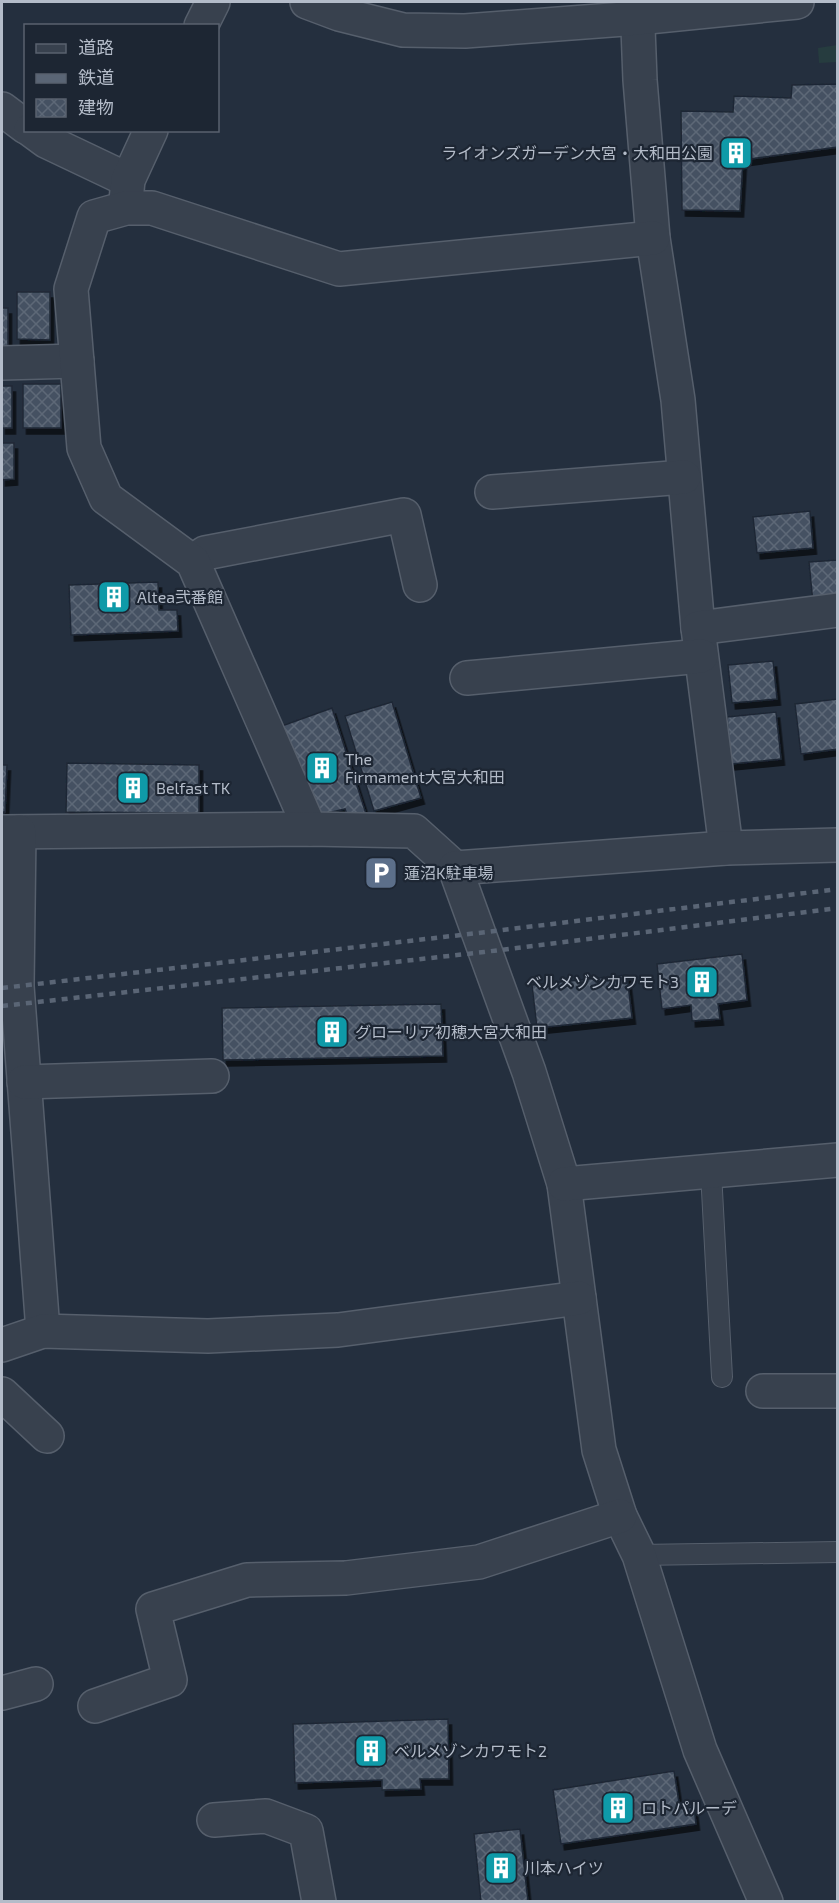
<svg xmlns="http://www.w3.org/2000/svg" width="839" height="1903" font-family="'Exo 2','Noto Sans JP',sans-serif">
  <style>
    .park { fill: #263c3f }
    .building { fill: url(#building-cross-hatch); stroke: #1f2835; stroke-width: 1.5; filter: url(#shadow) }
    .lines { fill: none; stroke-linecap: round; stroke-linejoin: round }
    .service-casing { stroke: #565f6c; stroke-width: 22 }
    .minor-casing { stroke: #565f6c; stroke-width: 36 }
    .tertiary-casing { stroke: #565f6c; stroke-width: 36 }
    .service { stroke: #38414e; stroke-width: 20 }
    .minor { stroke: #38414e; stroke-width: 33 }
    .tertiary { stroke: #38414e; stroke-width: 33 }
    .rail { stroke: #5a6575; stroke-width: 4.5; stroke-dasharray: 6 6; stroke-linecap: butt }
    .labels { text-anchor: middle; stroke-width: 4.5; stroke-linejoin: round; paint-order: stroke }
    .poi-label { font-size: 16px; fill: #b4bcc9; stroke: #1d2633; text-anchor: start }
  </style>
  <defs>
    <pattern id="building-cross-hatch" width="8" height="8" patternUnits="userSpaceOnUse" patternTransform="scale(1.5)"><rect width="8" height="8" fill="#455162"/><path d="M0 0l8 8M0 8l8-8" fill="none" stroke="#5d6877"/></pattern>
    <filter id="shadow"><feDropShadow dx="3.5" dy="6" stdDeviation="0" flood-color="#0009"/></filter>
  </defs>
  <rect width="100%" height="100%" fill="#242f3e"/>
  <path class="park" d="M837,45V62L819,63L818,48Z"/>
  <g class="building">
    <path d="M838,84V147L743,160L740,211L682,210L681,111L733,112L734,96L791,98L792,85Z"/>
    <path d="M17,292H50V340L17,339Z"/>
    <rect x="2" y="308" width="6" height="40"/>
    <rect x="23" y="384" width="38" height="44"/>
    <rect x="2" y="386" width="10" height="42"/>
    <path d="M2,443H14V479L2,480Z"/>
    <path d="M810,511L813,548L757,553L753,517Z"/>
    <path d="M838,560V601L813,603L809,562Z"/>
    <path d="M158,582L159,610H177L178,631L71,635L69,585Z"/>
    <path d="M773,661L777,699L732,703L728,665Z"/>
    <path d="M838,699V749L801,754L795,704Z"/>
    <path d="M392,702L421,798L374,811L345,716Z"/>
    <path d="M332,708L367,817L349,820L345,809L311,817L279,727Z"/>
    <path d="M776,712L781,759L731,764L727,717Z"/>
    <path d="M67,763L199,765V813L66,812Z"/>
    <path d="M2,765H7L5,812H2Z"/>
    <path d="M742,954L747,1000L718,1004L720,1019L692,1021L691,1005L662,1009L657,964Z"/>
    <path d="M627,975L632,1018L537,1028L532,985Z"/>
    <path d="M441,1004L443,1056L223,1060L222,1008Z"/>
    <path d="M448,1719L449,1779H420L421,1789L382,1790V1780L295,1783L293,1724Z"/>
    <path d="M674,1771L680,1809L694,1807L696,1824L561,1844L553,1790Z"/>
    <path d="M520,1829L528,1902H481L474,1834Z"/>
  </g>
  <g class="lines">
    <g class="service-casing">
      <g id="service">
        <path d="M711,1172L722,1377"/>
        <path d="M639,1555L838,1552"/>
      </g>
    </g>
    <g class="minor-casing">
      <g id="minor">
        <path d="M637,2L640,80L653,238L678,400L698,628L726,848"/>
        <path d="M201,26L213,2"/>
        <path d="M2,109L26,127"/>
        <path d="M31,130L46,141L128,180"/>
        <path d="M126,201L128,180L151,130"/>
        <path d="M2,363L77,361"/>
        <path d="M492,492L684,477"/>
        <path d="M193,562L205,553L404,515L420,585"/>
        <path d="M698,628L838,610"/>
        <path d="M467,678L701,656"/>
        <path d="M310,829L193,562L106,498L84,448L71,289L94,217L126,208H152L339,269L653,238"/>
        <path d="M2,832L310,829L414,831L455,868L529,1072L564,1184L599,1450L620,1516L639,1555L700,1750L766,1902"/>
        <path d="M19,832L17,986L43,1331"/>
        <path d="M455,868L726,848L838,845"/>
        <path d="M24,1082L212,1076"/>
        <path d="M564,1184L838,1160"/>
        <path d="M2,1345L43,1331L208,1336L338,1330L579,1298"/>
        <path d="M763,1391H838"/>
        <path d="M2,1394L47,1436"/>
        <path d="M2,1693L36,1684"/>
        <path d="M95,1706L170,1680L153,1609L247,1580L346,1578L479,1562L620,1516"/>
        <path d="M214,1820L266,1816L306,1831L319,1902"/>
      </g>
    </g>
    <g class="tertiary-casing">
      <path id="tertiary" d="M307,2L339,14L403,30L465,31L638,18L797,2"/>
    </g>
    <use href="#service" class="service"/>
    <use href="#minor" class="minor"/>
    <use href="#tertiary" class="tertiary"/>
    <g class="rail">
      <path d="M2,988L478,933L838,889"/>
      <path d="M2,1006L484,952L838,908"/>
    </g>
  </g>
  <defs>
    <g id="building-square" transform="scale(1.725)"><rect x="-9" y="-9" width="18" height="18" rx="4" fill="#0f9aa8" stroke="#1d2633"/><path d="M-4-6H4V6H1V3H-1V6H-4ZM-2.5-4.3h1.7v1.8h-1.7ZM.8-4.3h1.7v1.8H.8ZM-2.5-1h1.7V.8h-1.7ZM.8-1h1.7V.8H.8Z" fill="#fff"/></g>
    <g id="parking-square" transform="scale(1.725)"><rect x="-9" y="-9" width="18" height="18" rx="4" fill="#5c6f8a" stroke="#1d2633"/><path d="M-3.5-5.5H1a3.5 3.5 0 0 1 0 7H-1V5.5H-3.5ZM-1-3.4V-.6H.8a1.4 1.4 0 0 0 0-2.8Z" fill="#fff"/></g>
  </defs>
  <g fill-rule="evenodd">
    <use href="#building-square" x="736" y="153"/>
    <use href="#building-square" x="114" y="597"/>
    <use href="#building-square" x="322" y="768"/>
    <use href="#building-square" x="133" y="788"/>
    <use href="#parking-square" x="381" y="873"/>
    <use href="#building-square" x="702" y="982"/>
    <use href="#building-square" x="332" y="1032"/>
    <use href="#building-square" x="371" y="1751"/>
    <use href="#building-square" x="618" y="1808"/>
    <use href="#building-square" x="501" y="1868"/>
  </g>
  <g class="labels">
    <g class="poi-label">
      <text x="713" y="159" text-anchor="end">ライオンズガーデン大宮・大和田公園</text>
      <text x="137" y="603">Altea弐番館</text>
      <text x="345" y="765">The<tspan x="345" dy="18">Firmament大宮大和田</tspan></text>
      <text x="156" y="794">Belfast TK</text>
      <text x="404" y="879">蓮沼K駐車場</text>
      <text x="679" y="988" text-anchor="end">ベルメゾンカワモト3</text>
      <text x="355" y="1038">グローリア初穂大宮大和田</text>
      <text x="394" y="1757">ベルメゾンカワモト2</text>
      <text x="641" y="1814">ロトパルーデ</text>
      <text x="524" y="1874">川本ハイツ</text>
    </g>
  </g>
  <rect width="839" height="1903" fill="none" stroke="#b4bcc9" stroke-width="6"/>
  <rect x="24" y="24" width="195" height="108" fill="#1d2633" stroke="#59626f" stroke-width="1.5"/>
  <rect x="36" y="44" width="30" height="9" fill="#38414e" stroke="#59626f" stroke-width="1.5"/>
  <text x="78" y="54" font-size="18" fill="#b4bcc9">道路</text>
  <rect x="36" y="74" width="30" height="9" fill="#5a6575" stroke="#59626f" stroke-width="1.5"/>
  <text x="78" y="84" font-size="18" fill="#b4bcc9">鉄道</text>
  <rect x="36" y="99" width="30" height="18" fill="url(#building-cross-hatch)" stroke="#59626f" stroke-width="1.5"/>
  <text x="78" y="114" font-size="18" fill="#b4bcc9">建物</text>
</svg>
